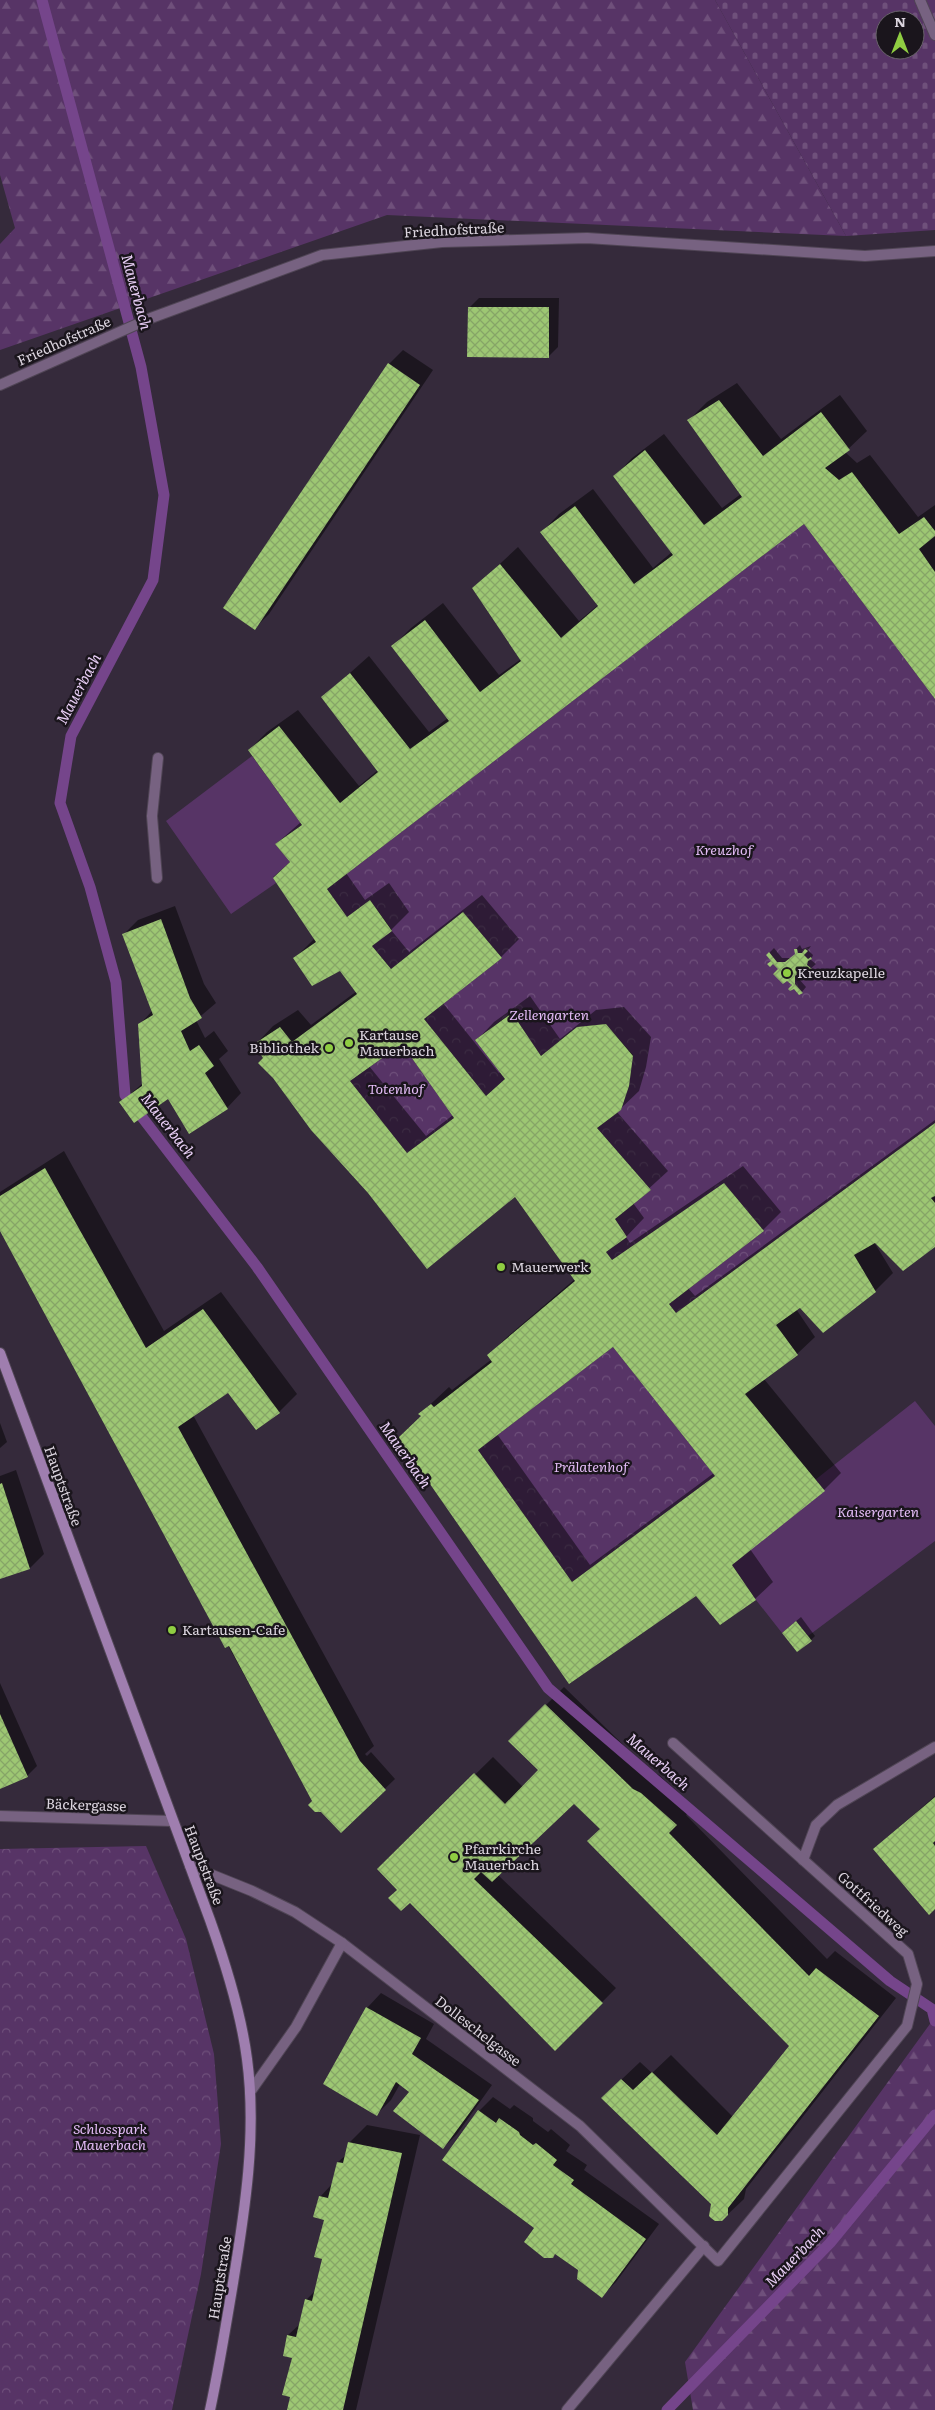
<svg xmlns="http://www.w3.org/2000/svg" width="935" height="2410" font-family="Literata,serif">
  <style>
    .green { fill: #573466 }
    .forest { fill: url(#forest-firs) }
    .cemetery { fill: url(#cemetery-stones); fill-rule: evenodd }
    .park { fill: url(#park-crowns) }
    .shadow { fill: #0007; fill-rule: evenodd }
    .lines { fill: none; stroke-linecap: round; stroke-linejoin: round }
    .stream { stroke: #75458b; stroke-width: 11 }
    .building { fill: url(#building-cross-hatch); fill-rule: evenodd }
    .lane-casing { stroke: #504555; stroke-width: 12 }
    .street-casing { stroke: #504555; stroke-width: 12 }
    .secondary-casing { stroke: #504555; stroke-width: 12 }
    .lane { stroke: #776281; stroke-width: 10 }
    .street { stroke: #776281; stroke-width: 10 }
    .secondary { stroke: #9f7eaf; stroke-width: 10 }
    .poi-dot { fill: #8fcd42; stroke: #1a151c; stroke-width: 2 }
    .labels { text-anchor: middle; stroke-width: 5; stroke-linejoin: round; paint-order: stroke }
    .street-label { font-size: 14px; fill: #dcd5df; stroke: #1a151c }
    .park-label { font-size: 14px; font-style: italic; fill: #e4bcf7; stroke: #1a151c }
    .poi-label { font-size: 14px; fill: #dcd5df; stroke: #1a151c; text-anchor: start }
    .water-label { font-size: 15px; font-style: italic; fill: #e9cff6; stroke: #1a151c }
  </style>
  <defs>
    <pattern id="forest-firs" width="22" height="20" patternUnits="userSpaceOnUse" patternTransform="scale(1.25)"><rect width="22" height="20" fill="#573466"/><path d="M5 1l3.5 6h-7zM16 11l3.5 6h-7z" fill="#6f507b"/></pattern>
    <pattern id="cemetery-stones" width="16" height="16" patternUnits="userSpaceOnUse" patternTransform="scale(1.25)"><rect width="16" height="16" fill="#573466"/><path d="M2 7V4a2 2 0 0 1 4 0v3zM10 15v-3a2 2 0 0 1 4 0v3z" fill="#6f507b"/></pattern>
    <pattern id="park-crowns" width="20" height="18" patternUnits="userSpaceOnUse" patternTransform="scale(1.25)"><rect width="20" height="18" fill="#573466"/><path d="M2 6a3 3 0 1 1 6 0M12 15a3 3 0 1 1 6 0" fill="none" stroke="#6f507b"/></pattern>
    <pattern id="building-cross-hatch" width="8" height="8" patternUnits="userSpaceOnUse" patternTransform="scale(1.25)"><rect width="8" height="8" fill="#9dc773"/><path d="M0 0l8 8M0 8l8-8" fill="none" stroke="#86a567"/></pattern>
  </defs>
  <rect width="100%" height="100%" fill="#352a3b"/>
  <g class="green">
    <path d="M252,756L302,825L275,844L290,862L273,877L276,883L231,914L166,821Z"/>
    <path d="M915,1401L935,1426V1541L808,1636L796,1621L782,1633L756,1600L732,1565L815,1480Z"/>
  </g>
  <g class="forest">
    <path d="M0,0H715L846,236L387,215L0,350V244L15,228L0,175Z"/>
    <path d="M935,2017V2410H693L685,2362Z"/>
  </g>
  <path class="cemetery" d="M715,0H935V230L846,236ZM885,20H915V50H885Z"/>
  <g class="park">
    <path d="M804,524L935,699V1123L676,1313L669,1304L764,1231L724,1183L612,1260L606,1252L627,1237L615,1219L651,1190L597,1128L621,1110L629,1086L633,1055L606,1024L577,1027L541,1056L511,1013L475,1040L505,1079L486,1096L424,1019L502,958L463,912L391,969L372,946L392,930L370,900L347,917L327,889Z"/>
    <path d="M402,1044L454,1118L407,1153L350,1081Z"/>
    <path d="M613,1347L715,1476L572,1582L478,1450Z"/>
    <path d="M146,1846L186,1939L214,2054L221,2144L201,2274L172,2410H0V1849Z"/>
  </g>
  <g class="shadow">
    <path d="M479,298H559L558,347L548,357L469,308Z"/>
    <path d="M403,350L433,370L269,614L255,628L389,364Z"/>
    <path d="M737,383L781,439L840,395L867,431L845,452L857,463L870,455L918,517L935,505V697L804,522L346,873L365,900L389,883L409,912L391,930L409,952L482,895L519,939L501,957L443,1003L499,1073L501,1072L477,1040L494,1022L530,996L560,1039L596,1010L624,1007L651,1037L646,1067L639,1091L617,1112L668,1171L633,1203L644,1218L626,1237L630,1243L743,1166L781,1212L763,1230L688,1288L695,1296L935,1120V1246L874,1242L893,1273L875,1291L800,1306L796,1309L815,1337L797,1354L764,1379L841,1473L824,1490L750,1549L773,1582L755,1599L697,1594L569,1682L420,1414L449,1387L452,1390L492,1359L489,1355L507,1337L575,1279L515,1195L427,1267L256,1044L273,1026L298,1010L311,1025L357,991L341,969L295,958L315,938L274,878L291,861L276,844L301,822L249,750L267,732L298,710L359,786L378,770L323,697L369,656L429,732L448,718L393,646L411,628L443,603L499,675L521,659L474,588L518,547L579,621L598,605L542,532L559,514L593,489L653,568L672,552L615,476L632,458L664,434L722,508L741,494L689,420L707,402ZM402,1042L453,1115L426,1136L369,1066ZM614,1346L714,1473L590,1565L497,1434Z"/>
    <path d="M175,906L204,984L216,1003L196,1020L205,1038L214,1031L228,1051L219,1059L241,1093L227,1108L168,1098L120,1103L143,1083L140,1024L152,1011L124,934L138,920Z"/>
    <path d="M800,945L802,949L811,946L808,950L813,955L811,960L816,964L809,970L805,966L799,971V979L806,987L802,992L793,986L767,955L774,948L782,958H791L796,954V949Z"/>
    <path d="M64,1151L164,1331L221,1292L297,1394L279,1412L256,1429L229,1391L193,1415L374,1746L365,1754L367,1756L371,1752L395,1779L341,1831L313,1801L0,1229V1192Z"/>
    <path d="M0,1423L7,1442L0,1448Z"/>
    <path d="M16,1470L44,1554L30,1568L0,1578V1476Z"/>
    <path d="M801,1617L815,1636L811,1640L788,1628Z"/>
    <path d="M0,1683L37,1766L27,1776L0,1788Z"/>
    <path d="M564,1687L651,1772L659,1775L694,1807L686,1815L827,1959L835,1951L896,1998L746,2189L744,2199L725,2217L621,2080L640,2062L652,2073L671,2055L733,2117L791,2046L601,1828L574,1802L498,1875L616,1988L555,2050L379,1869L493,1757L523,1787L539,1770L510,1741Z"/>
    <path d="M935,1796V1907L874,1849Z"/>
    <path d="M381,1993L434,2024L426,2039L492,2085L457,2134L443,2148L410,2091L400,2084L391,2100L377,2114L367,2008Z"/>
    <path d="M493,2097L510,2109L514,2105L533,2118V2121L548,2132L551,2129L570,2145L566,2151L587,2165L584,2170L659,2224L616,2282L602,2296L579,2269L536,2228L479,2111Z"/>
    <path d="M367,2125L420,2135L356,2410H288L291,2396L293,2357L288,2335L301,2323L306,2300L315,2291L323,2258L325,2219L320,2197L332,2184L338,2162L347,2154L349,2143Z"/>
  </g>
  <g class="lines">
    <g class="stream">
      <path d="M42,0L141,367L164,495L153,580L71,736L60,803L90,887L116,982L125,1095L257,1267L548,1688L890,1981L932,2009L935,2021"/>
      <path d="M667,2410L830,2243L935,2115"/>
    </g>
  </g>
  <g class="building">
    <path d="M468,307H549V358L467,357Z"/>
    <path d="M388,363L420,385L255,630L223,608Z"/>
    <path d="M719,400L763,456L821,412L850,450L825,468L839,480L852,472L899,534L924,517L935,531V536L919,549L935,572V699L804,524L327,889L347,917L370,900L392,931L372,946L391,969L463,912L502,958L424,1019L486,1096L505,1079L475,1040L512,1013L541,1056L577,1027L606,1024L633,1056L629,1086L621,1110L597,1128L651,1190L615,1219L627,1237L606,1252L612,1260L724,1183L764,1231L669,1304L676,1313L935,1123V1196L931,1198L935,1203V1247L903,1271L875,1243L854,1255L876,1292L823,1333L800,1308L776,1325L798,1355L745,1394L825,1491L732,1565L756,1600L720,1625L696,1596L569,1684L398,1438L421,1416L418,1414L431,1404L434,1407L492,1362L487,1355L575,1281L515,1197L427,1269L368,1193L311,1130L273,1078L258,1063L263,1058L254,1044L280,1027L292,1042L357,994L340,971L312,986L293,958L316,942L273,878L290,862L275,844L302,825L248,750L279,726L340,803L378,772L321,697L350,673L410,749L449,721L391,646L425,620L480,692L521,661L472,588L500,564L561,638L598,606L540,532L575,506L634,584L673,555L613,476L645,450L704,525L742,497L687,420ZM402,1044L454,1118L407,1153L350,1081ZM613,1347L715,1476L572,1582L478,1450Z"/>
    <path d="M161,919L190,998L202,1018L181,1031L190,1051L199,1045L214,1066L205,1073L228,1109L189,1134L168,1099L134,1123L119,1102L142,1086L138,1024L153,1015L122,934Z"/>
    <path d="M794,949H797L798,953H802L805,949L808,951L804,955L808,959L811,957L812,959L808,961L807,965L812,969L809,971L805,968L795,976V984L803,993L799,995L794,989L790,991L788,989L792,985L787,981L783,984L773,974L778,969L773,964L770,967L767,964L771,961L766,955L769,952L777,962H785L795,954Z"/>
    <path d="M45,1168L146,1348L203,1309L280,1413L256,1430L228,1393L178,1427L360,1761L386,1790L341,1833L321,1812H315L308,1805L312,1801L229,1646L225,1648L0,1231V1196Z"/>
    <path d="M2,1483L30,1569L0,1579V1484Z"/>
    <path d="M796,1621L812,1641L797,1652L782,1633Z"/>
    <path d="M545,1704L633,1789L641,1793L677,1825L669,1833L809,1976L816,1968L879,2016L728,2208V2215L722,2221H715L711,2218L709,2216L711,2204L601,2098L621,2079L633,2090L652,2072L717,2135L789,2046L587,1841L600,1829L574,1804L492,1882L481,1872L474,1879L603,2003L555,2051L410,1903L401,1911L388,1898L397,1890L377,1869L474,1773L505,1804L538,1770L508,1741Z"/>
    <path d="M0,1714L28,1777L0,1789Z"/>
    <path d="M935,1797V1841L933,1843L935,1846V1909L929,1915L873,1849Z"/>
    <path d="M366,2007L421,2038L412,2054L479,2100L443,2149L393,2111L409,2092L396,2082L377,2116L323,2084Z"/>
    <path d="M478,2110L496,2123L499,2118L519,2132L520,2135L533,2145L536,2143L557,2160L553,2165L574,2180L571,2184L646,2239L602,2298L577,2279L578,2270L555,2254L553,2258H544L524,2242L534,2228L442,2160Z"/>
    <path d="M348,2142L402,2153L343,2410H287L290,2397L282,2395L292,2358L283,2356L287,2335L296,2337L305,2299L312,2301L322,2259L314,2257L324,2220L313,2217L319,2196L328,2198L337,2162L343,2163Z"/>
  </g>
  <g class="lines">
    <g class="lane-casing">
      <g id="lane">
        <path d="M920,0L935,35"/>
        <path d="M157,878L152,816L158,758"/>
        <path d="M803,1860L816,1825L837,1805L935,1747"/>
      </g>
    </g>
    <g class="street-casing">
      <g id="street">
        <path d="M0,385L151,318L322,255L442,242L587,238L865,256L935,251"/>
        <path d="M0,1816L172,1821"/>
        <path d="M190,1866L252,1891L295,1912L342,1943L580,2126L718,2261L907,2026L917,1984L908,1954L673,1743"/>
        <path d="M250,2092L296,2027L342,1943"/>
        <path d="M567,2410L704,2246"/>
      </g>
    </g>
    <g class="secondary-casing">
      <path id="secondary" d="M0,1353L210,1920C226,1965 241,2012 247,2059C257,2133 245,2210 233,2283C226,2325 219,2368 210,2410"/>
    </g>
    <use href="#lane" class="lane"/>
    <use href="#street" class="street"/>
    <use href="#secondary" class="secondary"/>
  </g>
  <g class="poi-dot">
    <circle cx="787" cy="973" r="5"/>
    <circle cx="349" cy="1043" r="5"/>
    <circle cx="329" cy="1048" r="5"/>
    <circle cx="501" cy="1267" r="5"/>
    <circle cx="172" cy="1630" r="5"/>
    <circle cx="454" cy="1857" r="5"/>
  </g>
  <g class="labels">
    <g class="street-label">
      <text transform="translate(454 230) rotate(-3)" y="5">Friedhofstraße</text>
      <text transform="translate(64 341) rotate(-24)" y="5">Friedhofstraße</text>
      <text transform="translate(63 1486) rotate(70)" y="5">Hauptstraße</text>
      <text transform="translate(86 1805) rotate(2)" y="5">Bäckergasse</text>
      <text transform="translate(204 1865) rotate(69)" y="5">Hauptstraße</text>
      <text transform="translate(873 1904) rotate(42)" y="5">Gottfriedweg</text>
      <text transform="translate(478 2031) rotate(38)" y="5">Dolleschelgasse</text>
      <text transform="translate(220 2278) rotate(-81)" y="5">Hauptstraße</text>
    </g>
    <g class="park-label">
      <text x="724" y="855">Kreuzhof</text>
      <text x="549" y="1020">Zellengarten</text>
      <text x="396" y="1094">Totenhof</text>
      <text x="591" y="1472">Prälatenhof</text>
      <text x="878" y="1517">Kaisergarten</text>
      <text x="110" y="2134">Schlosspark<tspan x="110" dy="16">Mauerbach</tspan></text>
    </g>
    <g class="poi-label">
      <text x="797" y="978">Kreuzkapelle</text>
      <text x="359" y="1040">Kartause<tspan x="359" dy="16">Mauerbach</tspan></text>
      <text x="319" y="1053" text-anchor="end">Bibliothek</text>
      <text x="511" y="1272">Mauerwerk</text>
      <text x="182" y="1635">Kartausen-Cafe</text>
      <text x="464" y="1854">Pfarrkirche<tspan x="464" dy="16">Mauerbach</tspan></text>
    </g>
    <g class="water-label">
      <text transform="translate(136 292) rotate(75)" y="5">Mauerbach</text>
      <text transform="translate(79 689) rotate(-62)" y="5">Mauerbach</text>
      <text transform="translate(168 1126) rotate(52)" y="5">Mauerbach</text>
      <text transform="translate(405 1455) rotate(55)" y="5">Mauerbach</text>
      <text transform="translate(658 1762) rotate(41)" y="5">Mauerbach</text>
      <text transform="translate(795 2257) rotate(-46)" y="5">Mauerbach</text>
    </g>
  </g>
  <g transform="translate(900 35)"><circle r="24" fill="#1a151c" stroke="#68626a"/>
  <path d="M0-4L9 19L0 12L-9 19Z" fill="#8fcd42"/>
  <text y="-8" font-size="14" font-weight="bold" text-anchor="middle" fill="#dcd5df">N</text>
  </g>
</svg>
